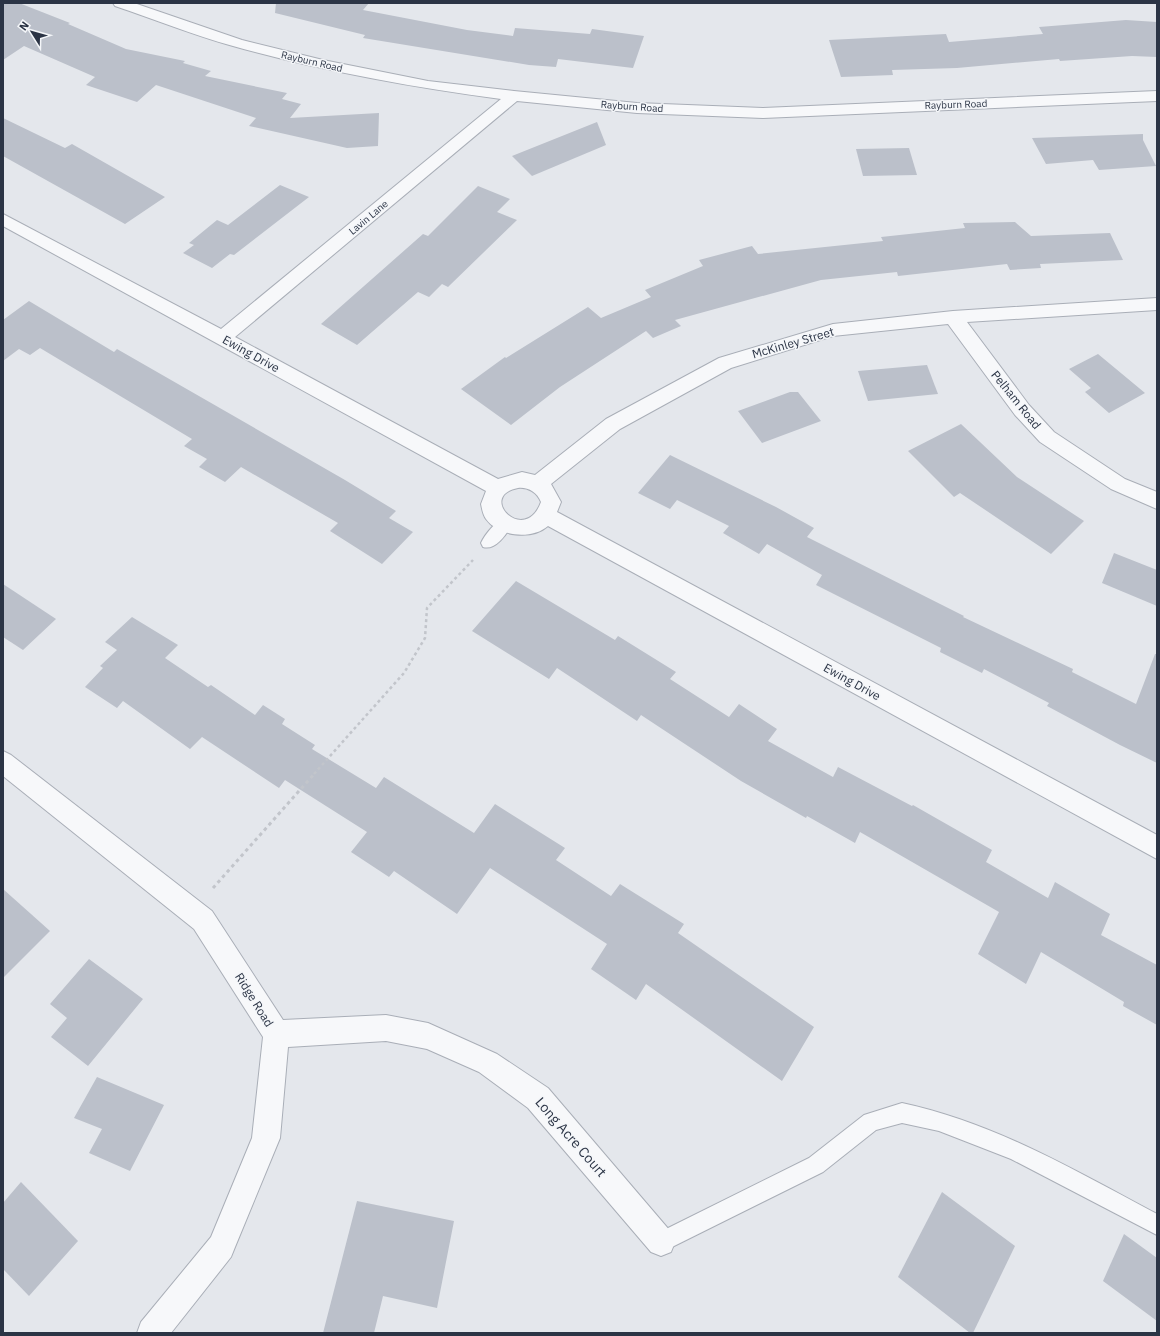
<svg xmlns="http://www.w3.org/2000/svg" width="1160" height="1336" font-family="'IBM Plex Sans',sans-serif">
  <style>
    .building { fill: #bbc0ca }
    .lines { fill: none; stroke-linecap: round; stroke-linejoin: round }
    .service-casing { stroke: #a9aeb7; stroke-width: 2 }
    .minor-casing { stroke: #a9aeb7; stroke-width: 2 }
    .path-far1 { stroke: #c2c5cb; stroke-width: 2.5; stroke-dasharray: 3 3; stroke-linecap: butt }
    .path { stroke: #c2c5cb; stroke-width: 3; stroke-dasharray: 3.5 3.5; stroke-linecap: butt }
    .service { fill: #f7f8fa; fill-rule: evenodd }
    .minor { fill: #f7f8fa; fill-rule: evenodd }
    .labels { text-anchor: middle; stroke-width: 3; stroke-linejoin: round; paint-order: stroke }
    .far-street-label { font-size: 10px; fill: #2b3445; stroke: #f4f6f9 }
    .street-label { font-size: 12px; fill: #2b3445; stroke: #f4f6f9 }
    .near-street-label { font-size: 14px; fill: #2b3445; stroke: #f4f6f9 }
  </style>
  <rect width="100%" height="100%" fill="#e4e7ec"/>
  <g class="building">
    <path d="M3,3H19L70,23L68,24L126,49L185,61L183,63L211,71L205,76L287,93L282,99L301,104L290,118L379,113L378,146L347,148L249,126L256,118L156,85L137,102L86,85L95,77L24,46L3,60Z"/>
    <path d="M276,3H369L363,10L467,30L513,36L515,28L590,34L592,29L644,36L633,68L558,59L556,67L529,65L363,38L365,35L275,13Z"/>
    <path d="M1126,20L1157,22V57L1132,56L1060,61L1059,59L957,68L892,70L893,75L841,77L829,40L946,34L949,42L1043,34L1039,27Z"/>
    <path d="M3,118L65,148L72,144L165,197L125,224L3,156Z"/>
    <path d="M597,122L606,145L532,176L512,156Z"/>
    <path d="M1143,134V140L1156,166L1099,170L1093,160L1046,164L1032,138Z"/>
    <path d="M909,148L917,175L863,176L856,149Z"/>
    <path d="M280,185L309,197L234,255L230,254L212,268L183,253L194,245L189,243L217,220L228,225Z"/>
    <path d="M478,186L510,199L497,212L517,220L448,287L442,284L429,297L418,292L357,345L321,324L423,234L428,236Z"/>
    <path d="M1015,222L1031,236L1110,233L1123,260L1040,264L1041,268L1010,270L1007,264L898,276L897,272L821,280L675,320L681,326L653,338L646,331L560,387L511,425L461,389L505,357L506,358L588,307L601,318L651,297L645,290L703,266L699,260L752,246L758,254L883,241L881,237L965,228L963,223Z"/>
    <path d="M29,301L114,352L117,349L345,480L396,511L389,518L413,532L382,564L330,531L338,523L241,467L225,482L199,467L207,459L184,446L192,439L40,348L30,355L19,349L3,361V320Z"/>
    <path d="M1098,354L1145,393L1109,413L1085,392L1091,388L1069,369Z"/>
    <path d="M927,365L938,394L868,401L858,371Z"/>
    <path d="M790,392H798L821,421L762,443L738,411Z"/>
    <path d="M961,424L1017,477L1084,521L1051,554L960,493L954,497L908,451Z"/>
    <path d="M670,455L776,507L814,528L807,537L964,616L963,617L1073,669L1072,672L1136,704L1155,654H1157V763L1120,745L1047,706L1049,703L984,669L982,673L940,652L941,648L816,585L822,575L767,544L759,554L723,533L729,526L677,500L670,509L638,493Z"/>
    <path d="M1114,553L1157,570V606L1102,583Z"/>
    <path d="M516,581L615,640L618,636L676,672L670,679L729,717L739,704L777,729L768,741L833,777L838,767L912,806L913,805L992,850L986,862L1048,898L1055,882L1110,914L1101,935L1157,965V1025L1123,1006L1124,1002L1041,952L1026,984L978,954L999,912L860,832L855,843L807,816L806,818L741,781L641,715L637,721L557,668L549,679L472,631Z"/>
    <path d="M3,584L56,619L23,650L3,637Z"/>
    <path d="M132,617L178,645L165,658L208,687L211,685L255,715L263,705L285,719L282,724L315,745L312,749L376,788L384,777L474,833L495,804L565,848L556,860L611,896L620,884L684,924L678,933L814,1027L782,1081L646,984L636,1000L591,969L607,944L490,868L457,914L394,871L389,877L351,852L367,832L285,780L279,788L202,737L190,749L123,701L117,708L85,687L103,668L100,666L117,650L105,642Z"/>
    <path d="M3,889L50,931L3,978Z"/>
    <path d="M89,959L143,999L88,1066L51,1037L67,1018L50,1004Z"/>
    <path d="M97,1077L164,1105L130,1171L89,1153L102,1129L74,1118Z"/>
    <path d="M21,1182L78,1241L29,1296L3,1269V1203Z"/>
    <path d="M942,1192L1015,1246L973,1333H970L898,1277Z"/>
    <path d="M357,1201L454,1221L437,1308L383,1296L374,1333H323Z"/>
    <path d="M1124,1234L1157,1258V1321L1103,1281Z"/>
  </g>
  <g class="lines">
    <g class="service-casing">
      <g id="service">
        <path d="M505,518L510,520L512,524C507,534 495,551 483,547L481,543C485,534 496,521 505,518Z"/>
        <path d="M902,1103C995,1123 1074,1170 1157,1214V1235L1011,1159L939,1131L902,1123L876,1130L823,1172L668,1249L661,1253L654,1249L650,1242L654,1235L809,1158L864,1115Z"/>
      </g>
    </g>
    <g class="minor-casing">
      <g id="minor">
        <path d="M113,3H134L242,40L323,60L428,81L514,91L637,103L763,108L1157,91V101L763,118L637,113L517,101L235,337L498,479L522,472L535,475L606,419L719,358L833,324L953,311L1157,298V310L967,322L1029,405L1054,432L1125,479L1157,492V509L1111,489L1040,442L1015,415L948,324L833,336L731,368L620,429L551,484L561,502L557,512L1157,835V859L548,526C532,540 499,537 486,519C483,515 482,509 481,504L486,491L3,226V214L221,329L501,99C411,87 321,71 233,46C193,35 154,19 115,6ZM518,488C528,487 537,492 541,502C525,546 476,496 518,488Z"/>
        <path d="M3,751L11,755L212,911L283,1020L386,1015L428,1023L497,1054L548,1088L671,1232L675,1242L671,1252L661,1256L651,1252L528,1108L479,1072L427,1049L386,1041L288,1047L280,1138L235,1247L231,1257L171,1333H137L141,1322L211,1237L252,1138L263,1037L194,929L3,776Z"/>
      </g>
    </g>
    <path class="path-far1" d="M314,774L404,673L425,638L427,608L473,560"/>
    <path class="path" d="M213,888L315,773"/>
    <use href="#service" class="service"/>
    <use href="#minor" class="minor"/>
  </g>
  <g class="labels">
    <g class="far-street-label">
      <text transform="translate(312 61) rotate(13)" y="4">Rayburn Road</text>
      <text transform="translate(956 104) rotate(-2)" y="4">Rayburn Road</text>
      <text transform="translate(632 106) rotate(4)" y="4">Rayburn Road</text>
      <text transform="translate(368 217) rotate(-40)" y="4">Lavin Lane</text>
    </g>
    <g class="street-label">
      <text transform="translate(793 343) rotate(-16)" y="4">McKinley Street</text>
      <text transform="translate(251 354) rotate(29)" y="4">Ewing Drive</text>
      <text transform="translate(1016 400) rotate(51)" y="4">Pelham Road</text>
      <text transform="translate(852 682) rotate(29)" y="4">Ewing Drive</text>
      <text transform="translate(254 1000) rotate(58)" y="4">Ridge Road</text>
    </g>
    <g class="near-street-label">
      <text transform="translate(571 1137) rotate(49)" y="5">Long Acre Court</text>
    </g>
  </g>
  <rect width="1160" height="1336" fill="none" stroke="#2b3445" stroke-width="8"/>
  <g transform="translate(32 32) rotate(307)" stroke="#f4f6f9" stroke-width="3" paint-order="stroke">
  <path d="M0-3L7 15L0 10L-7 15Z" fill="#2b3445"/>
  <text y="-6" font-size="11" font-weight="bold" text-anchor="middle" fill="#2b3445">N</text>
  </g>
</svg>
